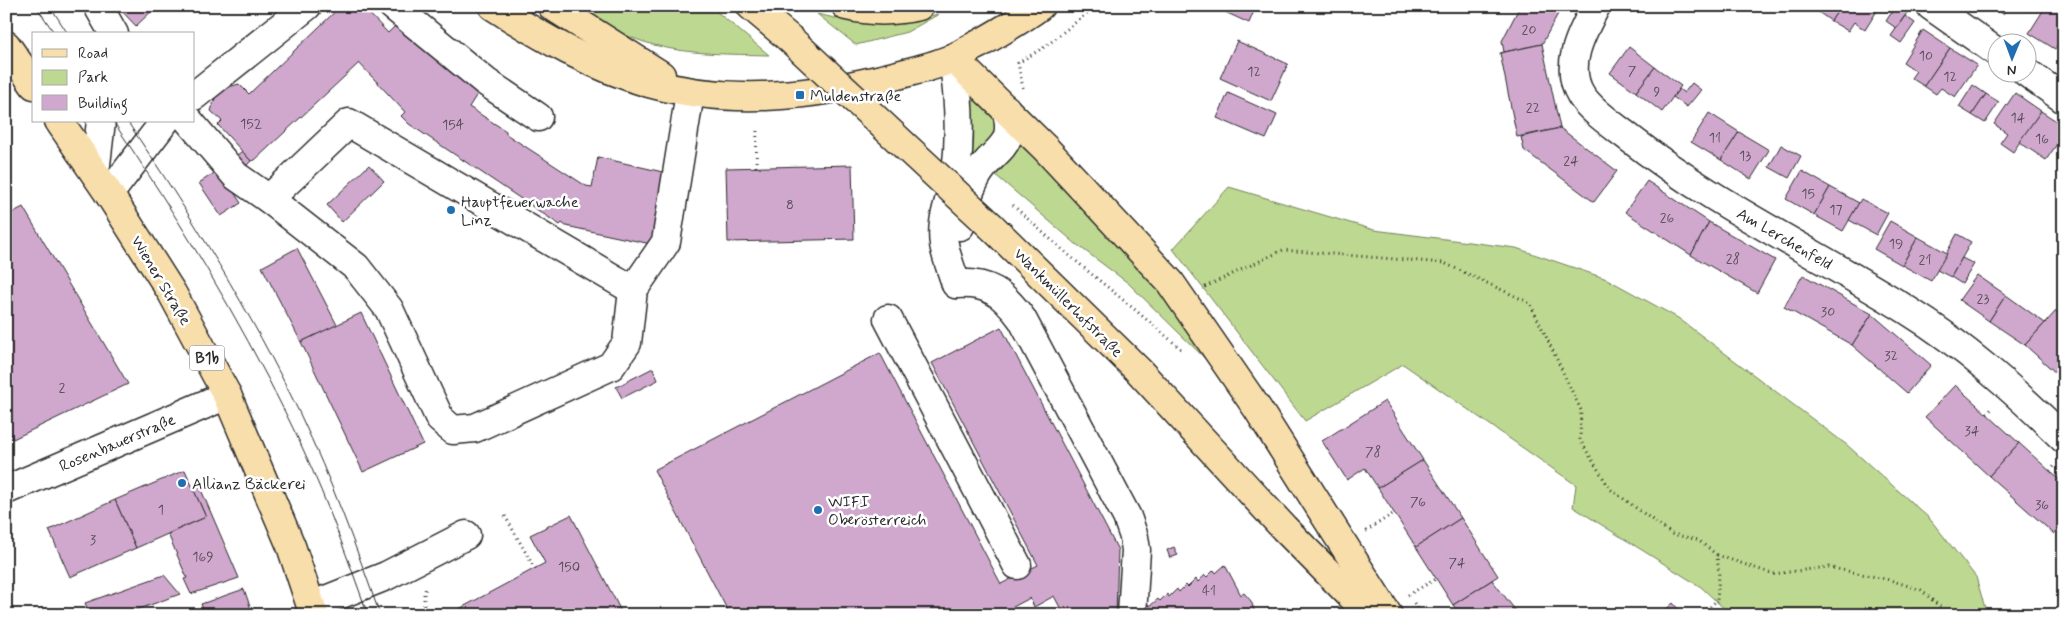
<svg xmlns="http://www.w3.org/2000/svg" width="2070" height="621" font-family="Mynerve,sans-serif">
  <style>
    .green { fill: #bdd890; stroke: #74825e }
    .building { fill: #d0a8ce; stroke: #2b2b2b }
    .lines { fill: none; stroke-linecap: round; stroke-linejoin: round }
    .minor-casing { stroke: #2b2b2b; stroke-width: 31 }
    .major-casing { stroke: #2b2b2b; stroke-width: 31 }
    .path { stroke: #2b2b2b; stroke-width: 3; stroke-dasharray: 1 4; stroke-linecap: butt }
    .minor { stroke: #fff; stroke-width: 28 }
    .major { stroke: #f8deab; stroke-width: 28 }
    .tram { stroke: #2b2b2b; stroke-width: 1 }
    .major-bridge-casing { stroke: #2b2b2b; stroke-width: 31; stroke-linecap: butt }
    .major-bridge { stroke: #f8deab; stroke-width: 28 }
    .poi-dot { fill: #1f6fb2; stroke: #fff; stroke-width: 2 }
    .labels { text-anchor: middle; stroke-width: 5; stroke-linejoin: round; paint-order: stroke }
    .number-label { font-size: 14px; fill: #544a54 }
    .shield { fill: #fff; stroke: #6b6b6b; stroke-width: 1 }
    .shield-label { font-size: 15px; font-weight: bold; fill: #2b2b2b }
    .poi-label { font-size: 16px; fill: #2b2b2b; stroke: #fff; text-anchor: start }
    .street-label { font-size: 16px; fill: #2b2b2b; stroke: #fff }
  </style>
  <rect width="100%" height="100%" fill="#fff"/>
  <filter id="ink" filterUnits="userSpaceOnUse"><feTurbulence type="fractalNoise" baseFrequency=".02" numOctaves="2"/><feDisplacementMap in="SourceGraphic" scale="10" xChannelSelector="R" yChannelSelector="G"/><feConvolveMatrix kernelMatrix="1 2 1 2 8 2 1 2 1" color-interpolation-filters="sRGB"/></filter>
  <g filter="url(#ink)">
    <g class="green">
      <path d="M570,6H710L769,55C732,54 690,55 654,45C625,37 596,22 570,6Z"/>
      <path d="M817,14L848,21L888,24L939,14L907,32L856,45Z"/>
      <path d="M978,99L1001,122L996,137L978,159L965,148L970,103Z"/>
      <path d="M1017,140L1052,172L1139,265L1226,379L1128,283L1076,244L992,172Z"/>
      <path d="M1229,187L1374,230L1516,248L1607,279L1678,318L1847,445L1929,518L1976,577L1987,615H1731L1701,587L1573,507L1576,485L1403,364L1305,421L1173,249Z"/>
    </g>
    <g class="building">
      <path d="M117,6H157L136,26Z"/>
      <path d="M341,6H362L388,33L398,23L481,88L469,107L506,131V134L586,186L592,187L598,157L667,173L651,244L566,226L562,223L560,225L409,124L401,116L405,112L359,63L255,160L251,161L218,125L222,121L211,111L215,98L225,88L239,84L249,94Z"/>
      <path d="M1212,6H1256L1249,23Z"/>
      <path d="M1520,6H1562L1542,44L1504,52L1502,41Z"/>
      <path d="M1816,6H1841L1831,21L1814,9Z"/>
      <path d="M1841,6H1880L1865,30L1854,22L1848,31L1831,21Z"/>
      <path d="M1896,6H1912L1896,28L1886,21Z"/>
      <path d="M1992,6H2008L2003,14Z"/>
      <path d="M2019,6H2029L2026,11Z"/>
      <path d="M2046,6H2051L2064,14V35L2055,49L2029,33Z"/>
      <path d="M1905,16L1915,23L1901,43L1891,36Z"/>
      <path d="M1923,30L1950,48L1924,86L1911,78L1916,71L1903,62Z"/>
      <path d="M1237,41L1288,64L1271,101L1220,78Z"/>
      <path d="M1542,44L1560,128L1517,137L1500,53Z"/>
      <path d="M1629,47L1655,67L1636,92L1610,73Z"/>
      <path d="M1950,48L1977,65L1955,97L1941,88L1936,94L1924,86Z"/>
      <path d="M1655,67L1681,86L1662,112L1636,92Z"/>
      <path d="M1692,83L1701,90L1687,107L1673,97L1679,89L1684,93Z"/>
      <path d="M1973,85L1986,94L1972,115L1959,107Z"/>
      <path d="M1228,93L1277,115L1266,139L1217,118Z"/>
      <path d="M2015,93L2041,111L2013,152L2000,143L2007,133L1994,124Z"/>
      <path d="M1986,94L1999,102L1985,123L1972,115Z"/>
      <path d="M2041,111L2064,126V134L2046,160L2019,142Z"/>
      <path d="M1709,113L1739,132L1721,160L1691,142Z"/>
      <path d="M1560,128L1617,171L1594,202L1524,150L1521,137Z"/>
      <path d="M1739,132L1769,150L1751,179L1721,160Z"/>
      <path d="M1781,145L1801,156L1789,178L1769,167Z"/>
      <path d="M242,151L251,161L245,167L235,157Z"/>
      <path d="M369,165L384,181L342,222L327,205Z"/>
      <path d="M852,165L854,239L728,242L726,168Z"/>
      <path d="M219,170L241,203L221,216L199,183Z"/>
      <path d="M1802,171L1830,187L1814,215L1786,199Z"/>
      <path d="M1647,181L1709,222L1691,255L1625,212Z"/>
      <path d="M1830,187L1859,203L1843,231L1814,215Z"/>
      <path d="M1861,199L1888,213L1876,235L1849,220Z"/>
      <path d="M23,207L128,384L13,439L6,423V216Z"/>
      <path d="M1890,221L1918,237L1902,265L1874,249Z"/>
      <path d="M1709,222L1775,260L1757,293L1691,255Z"/>
      <path d="M1957,234L1971,242L1951,277L1937,270Z"/>
      <path d="M1918,237L1947,253L1931,281L1902,265Z"/>
      <path d="M297,248L337,325L301,342L262,267Z"/>
      <path d="M1962,258L1974,264L1962,284L1951,277Z"/>
      <path d="M1803,275L1872,314L1852,345L1784,307Z"/>
      <path d="M1977,275L2006,295L1989,321L1959,300Z"/>
      <path d="M2006,295L2045,323L2025,345L1989,321Z"/>
      <path d="M2056,311L2064,319V369L2058,375L2025,345Z"/>
      <path d="M361,313L423,444L363,472L301,342Z"/>
      <path d="M1872,314L1931,365L1907,393L1852,345Z"/>
      <path d="M1001,327L1118,550L1116,615H1064L1054,596L1034,607L1030,598L1013,607L1017,615H730L654,470L880,353L1001,584L1038,565L932,363Z"/>
      <path d="M653,368L658,380L622,398L616,387Z"/>
      <path d="M2064,369V381L2058,375Z"/>
      <path d="M1955,385L2019,443L1989,476L1925,417Z"/>
      <path d="M1385,401L1423,460L1378,488L1365,468L1347,480L1322,441Z"/>
      <path d="M2019,443L2064,484V523L2054,534L1989,476Z"/>
      <path d="M1423,460L1461,518L1416,547L1378,488Z"/>
      <path d="M185,470L206,517L136,548L115,500Z"/>
      <path d="M199,485L239,578L191,594L184,579L187,578L168,534L206,517L193,488Z"/>
      <path d="M115,500L136,548L70,577L49,530Z"/>
      <path d="M571,515L623,615H462L459,609L545,563L530,535Z"/>
      <path d="M1461,518L1498,576L1453,605L1416,547Z"/>
      <path d="M1174,547L1178,555L1170,558L1167,550Z"/>
      <path d="M1225,565L1241,595L1244,593L1251,601L1256,615H1141L1139,612L1148,604L1150,606L1158,599L1160,601L1167,594L1169,597L1177,589L1179,592L1186,585L1188,587L1196,579L1198,582L1205,575L1207,577L1214,570L1216,573Z"/>
      <path d="M164,575L180,594L123,615H90L85,603Z"/>
      <path d="M1492,580L1519,615H1461L1453,605Z"/>
      <path d="M244,589L253,615H205L201,604Z"/>
      <path d="M1673,603L1683,615H1660Z"/>
    </g>
    <g class="lines">
      <g class="minor-casing">
        <g id="minor">
          <path d="M98,6L114,34"/>
          <path d="M393,6L486,82L538,117"/>
          <path d="M1596,6C1582,32 1563,66 1581,95C1590,110 1614,126 1628,137C1715,205 1815,252 1907,310C1965,346 2015,391 2064,439"/>
          <path d="M1931,6L1998,53"/>
          <path d="M953,58C959,97 961,134 956,173C952,197 940,219 944,244C946,257 952,271 956,284"/>
          <path d="M2026,72L2064,99"/>
          <path d="M194,96L307,6"/>
          <path d="M189,121L236,176L269,199L349,123L633,290"/>
          <path d="M95,173L101,121"/>
          <path d="M109,194L165,121"/>
          <path d="M269,199L356,267L389,309L440,419L453,430L475,428L611,366L627,343L633,290L666,242L690,93"/>
          <path d="M960,226C963,209 968,193 976,178C992,147 1018,150 1006,109"/>
          <path d="M956,284C989,282 1003,293 1022,319L1127,517L1134,537L1136,550L1132,615"/>
          <path d="M888,319L1017,565"/>
          <path d="M6,490L227,395"/>
          <path d="M311,606L386,576L466,535"/>
        </g>
      </g>
      <g class="major-casing">
        <g id="major">
          <path d="M493,6C541,37 593,67 649,83C732,106 816,96 898,75C916,70 936,66 953,58C962,54 970,48 979,44C1000,32 1021,20 1040,6"/>
          <path d="M552,6L661,75"/>
          <path d="M751,6L789,38"/>
          <path d="M846,6C871,12 894,12 919,6"/>
          <path d="M6,45L34,85"/>
          <path d="M953,58L1045,148L1170,282L1257,408L1388,615"/>
          <path d="M59,121L109,194L172,293L227,395L291,546L314,615"/>
          <path d="M991,226L1139,371L1284,528L1370,615"/>
        </g>
      </g>
      <g class="path">
        <path d="M1023,88L1018,63L1046,46L1096,6"/>
        <path d="M756,167L757,129"/>
        <path d="M1013,205C1067,257 1127,301 1182,350"/>
        <path d="M1205,287L1283,250L1444,263L1530,303L1581,410L1580,440L1610,489L1672,534L1698,540L1717,555L1719,576L1717,600L1702,615"/>
        <path d="M1987,414L1993,407"/>
        <path d="M2050,471L2056,464"/>
        <path d="M505,516L535,569"/>
        <path d="M1366,531L1394,513"/>
        <path d="M1717,555L1773,574L1828,567L1890,580L1921,590L1949,615"/>
        <path d="M1408,595L1436,579"/>
        <path d="M1414,603L1422,615"/>
        <path d="M424,615V592L427,586"/>
      </g>
      <use href="#minor" class="minor"/>
      <use href="#major" class="major"/>
      <g class="tram">
        <path d="M36,6L55,34"/>
        <path d="M50,6L68,34"/>
        <path d="M113,121C178,217 237,315 288,418C320,481 344,548 368,615"/>
        <path d="M127,121C191,215 251,312 300,414C331,479 356,547 380,615"/>
      </g>
      <g class="major-bridge-casing">
        <path id="major-bridge" d="M789,38L991,226"/>
      </g>
      <use href="#major-bridge" class="major-bridge"/>
    </g>
  </g>
  <g class="poi-dot">
    <rect x="795" y="90" width="10" height="10" rx="2.5"/>
    <circle cx="451" cy="210" r="5"/>
    <circle cx="182" cy="483" r="5"/>
    <circle cx="818" cy="510" r="5"/>
  </g>
  <g class="labels">
    <g class="number-label">
      <text x="1529" y="34">20</text>
      <text x="1926" y="60">10</text>
      <text x="1632" y="75">7</text>
      <text x="1254" y="76">12</text>
      <text x="1950" y="81">12</text>
      <text x="1657" y="96">9</text>
      <text x="1533" y="112">22</text>
      <text x="2018" y="122">14</text>
      <text x="251" y="128">152</text>
      <text x="453" y="129">154</text>
      <text x="1715" y="142">11</text>
      <text x="2042" y="143">16</text>
      <text x="1745" y="160">13</text>
      <text x="1571" y="165">24</text>
      <text x="1808" y="198">15</text>
      <text x="790" y="209">8</text>
      <text x="1836" y="214">17</text>
      <text x="1667" y="222">26</text>
      <text x="1896" y="248">19</text>
      <text x="1733" y="263">28</text>
      <text x="1925" y="264">21</text>
      <text x="1983" y="303">23</text>
      <text x="1828" y="316">30</text>
      <text x="1891" y="360">32</text>
      <text x="62" y="392">2</text>
      <text x="1972" y="435">34</text>
      <text x="1373" y="456">78</text>
      <text x="1418" y="506">76</text>
      <text x="2042" y="509">36</text>
      <text x="161" y="514">1</text>
      <text x="93" y="544">3</text>
      <text x="203" y="561">169</text>
      <text x="1457" y="567">74</text>
      <text x="569" y="571">150</text>
      <text x="1209" y="595">41</text>
    </g>
    <rect class="shield" x="189.5" y="345.5" width="35" height="25" rx="4"/>
    <g class="shield-label">
      <text x="207" y="363">B1b</text>
    </g>
    <g class="poi-label">
      <text x="810" y="101">Muldenstraße</text>
      <text x="461" y="207">Hauptfeuerwache<tspan x="461" dy="18">Linz</tspan></text>
      <text x="192" y="489">Allianz Bäckerei</text>
      <text x="828" y="507">WIFI<tspan x="828" dy="18">Oberösterreich</tspan></text>
    </g>
    <g class="street-label">
      <text transform="translate(1785 238) rotate(30)" y="6">Am Lerchenfeld</text>
      <text transform="translate(162 280) rotate(59)" y="6">Wiener Straße</text>
      <text transform="translate(1069 302) rotate(45)" y="6">Wankmüllerhofstraße</text>
      <text transform="translate(117 442) rotate(-23)" y="6">Rosenbauerstraße</text>
    </g>
  </g>
  <rect width="2070" height="621" fill="none" stroke="#fff" stroke-width="25"/>
  <rect x="12" y="12" width="2045" height="596" fill="none" stroke="#2b2b2b" stroke-width="2" filter="url(#ink)"/>
  <rect x="32" y="32" width="162" height="90" fill="#ffffff" stroke="#aaaaaa"/>
  <rect x="42" y="49" width="25" height="8" fill="#f8deab" stroke="#aaaaaa"/>
  <text x="78" y="58" font-size="15" fill="#2b2b2b">Road</text>
  <rect x="42" y="70" width="25" height="15" fill="#bdd890" stroke="#aaaaaa"/>
  <text x="78" y="82" font-size="15" fill="#2b2b2b">Park</text>
  <rect x="42" y="95" width="25" height="15" fill="#d0a8ce" stroke="#aaaaaa"/>
  <text x="78" y="108" font-size="15" fill="#2b2b2b">Building</text>
  <g transform="translate(2012 58) rotate(181)"><circle r="24" fill="#ffffff" stroke="#aaaaaa"/>
  <path d="M0-4L9 19L0 12L-9 19Z" fill="#1f6fb2"/>
  <text y="-8" font-size="14" font-weight="bold" text-anchor="middle" fill="#2b2b2b">N</text>
  </g>
</svg>
